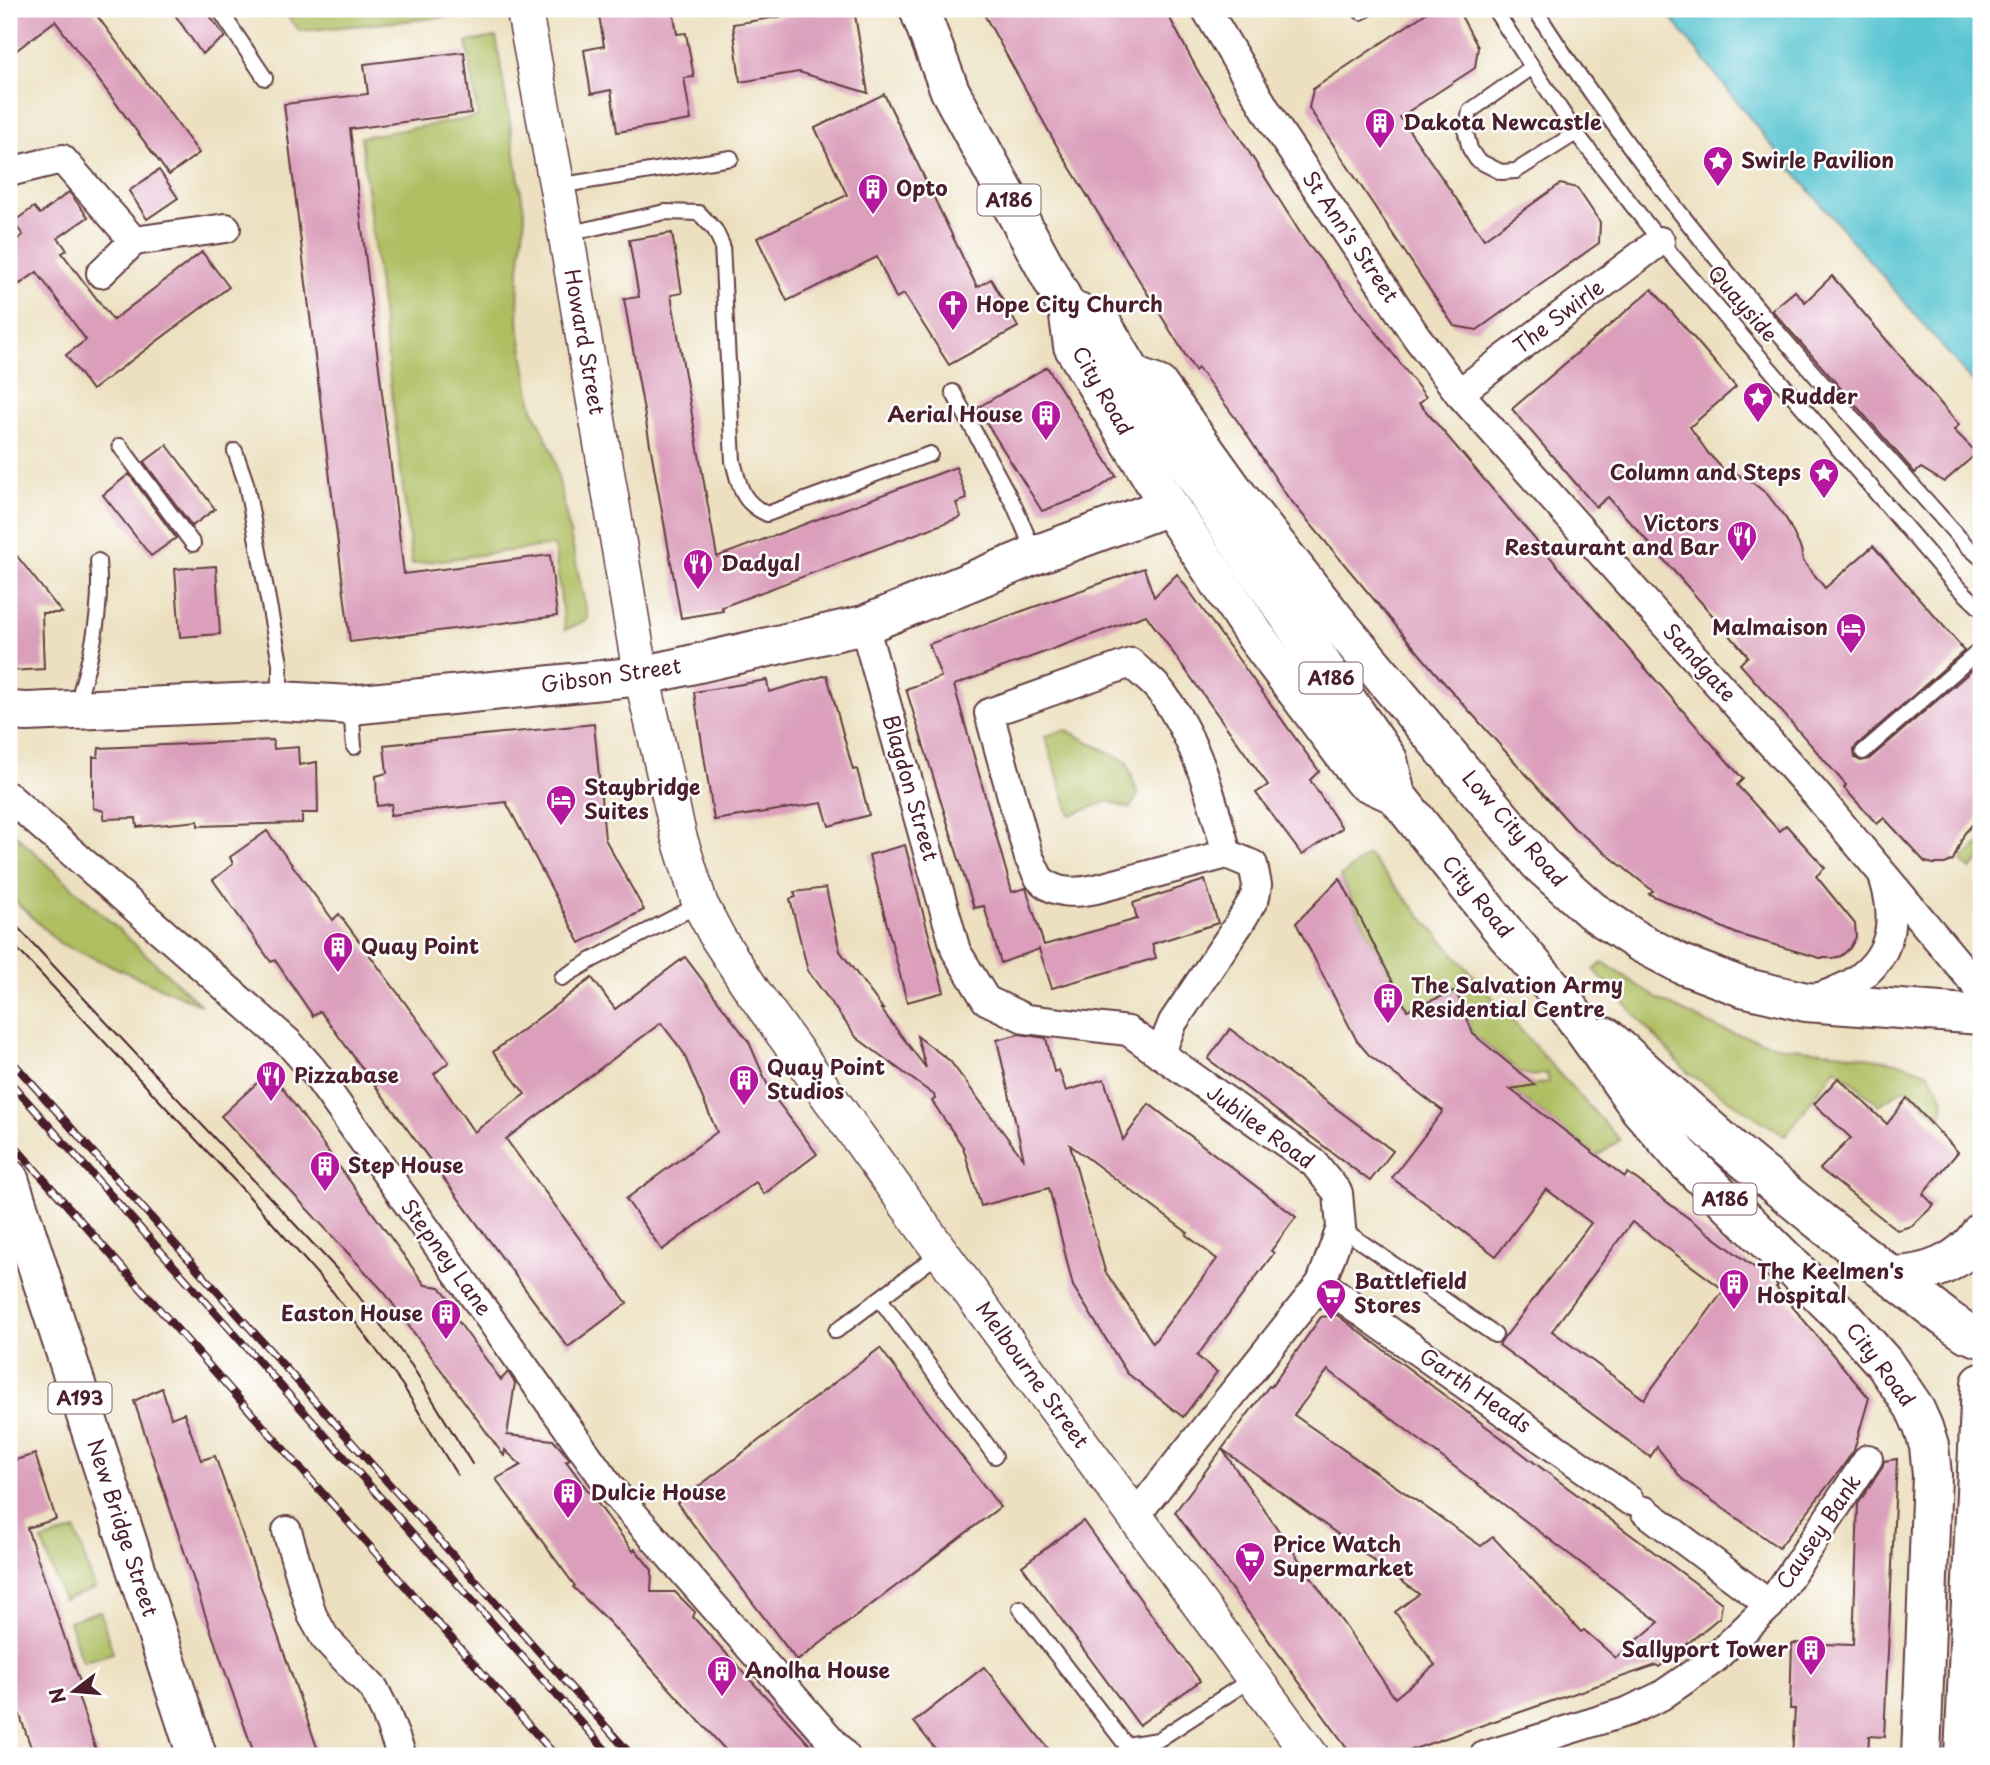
<svg xmlns="http://www.w3.org/2000/svg" width="1990" height="1765" font-family="'Playpen Sans',sans-serif">
  <style>
    .green { fill: #aebe60; stroke: #7c6e46; stroke-width: 2 }
    .water { fill: #59c5d1; stroke: #52727e; stroke-width: 2 }
    .building { fill: #db9fbb; fill-rule: evenodd }
    .lines { fill: none; stroke-linecap: round; stroke-linejoin: round }
    .service-casing { stroke: #623c41; stroke-width: 18 }
    .minor-casing { stroke: #623c41; stroke-width: 32 }
    .tertiary-casing { stroke: #623c41; stroke-width: 38 }
    .secondary-casing { stroke: #623c41; stroke-width: 42 }
    .primary-casing { stroke: #623c41; stroke-width: 42 }
    .service { stroke: #fff; stroke-width: 14 }
    .minor { stroke: #fff; stroke-width: 28 }
    .tertiary { stroke: #fff; stroke-width: 35 }
    .secondary { stroke: #fff; stroke-width: 38 }
    .primary { stroke: #fff; stroke-width: 38 }
    .tram { stroke: #4a1f2b; stroke-width: 2 }
    .rail-casing { stroke: #4a1f2b; stroke-width: 8 }
    .rail { stroke: #fff; stroke-width: 5; stroke-dasharray: 16; stroke-linecap: butt }
    .labels { text-anchor: middle; stroke-width: 5; stroke-linejoin: round; paint-order: stroke }
    .shield { fill: #fff; stroke: #80626b; stroke-width: 2 }
    .shield-label { font-size: 19px; font-weight: bold; fill: #4a1f2b }
    .poi-label { font-size: 21px; font-weight: bold; fill: #4a1f2b; stroke: #fff; text-anchor: start }
    .street-label { font-size: 21px; fill: #4a1f2b; stroke: #fff }
  </style>
  <rect width="100%" height="100%" fill="#fff"/>
  <filter id="ink" filterUnits="userSpaceOnUse"><feTurbulence type="fractalNoise" baseFrequency=".0143" numOctaves="2"/><feDisplacementMap in="SourceGraphic" scale="14" xChannelSelector="R" yChannelSelector="G"/><feConvolveMatrix kernelMatrix="1 2 1 2 8 2 1 2 1" color-interpolation-filters="sRGB"/></filter>
  <filter id="wash" filterUnits="userSpaceOnUse"><feTurbulence type="fractalNoise" baseFrequency=".00686" numOctaves="4" result="noise"/><feDisplacementMap in="SourceGraphic" scale="28" xChannelSelector="R" yChannelSelector="G"/><feGaussianBlur stdDeviation="1.57" result="paint"/><feColorMatrix in="noise" values="0 0 0 0 0 0 0 0 0 0 0 0 0 0 0 0 0 1.4 0 .05"/><feComposite in="paint" operator="in"/></filter>
  <g filter="url(#wash)">
    <rect width="100%" height="100%" fill="#ece0c0"/>
    <g class="green">
      <path d="M281,9H488L489,13L300,31Z"/>
      <path d="M496,37L525,217L519,269L518,322L532,406L553,453L588,619L565,630L554,545L412,564L361,137L478,117L467,42Z"/>
      <path d="M1066,730L1127,762L1138,795L1129,809L1109,801L1070,815L1045,736Z"/>
      <path d="M9,829L201,1005L59,943L9,895Z"/>
      <path d="M1981,843V859L1970,869L1961,860Z"/>
      <path d="M1368,855L1554,1068L1620,1140L1597,1156L1488,1072L1532,1085L1549,1082L1547,1073L1532,1076L1520,1072L1473,1034L1456,991L1407,1010L1340,877Z"/>
      <path d="M1603,962L1658,999L1719,1029L1783,1047L1843,1053L1902,1063L1929,1073L1944,1100L1941,1119L1905,1088L1879,1105L1836,1068L1785,1136L1688,1073L1594,970Z"/>
      <path d="M75,1530L95,1589L63,1600L42,1541Z"/>
      <path d="M100,1611L113,1653L82,1662L69,1621Z"/>
    </g>
    <path class="water" d="M1664,9H1981V392L1772,146Z"/>
    <g id="blocks">
      <g class="building">
        <path d="M21,9H92L199,153L169,175L55,21L9,56V18Z"/>
        <path d="M171,9H205L225,37L202,54Z"/>
        <path d="M598,9H673L677,34L686,33L694,77L684,78L691,120L617,132L611,90L591,94L584,50L604,46Z"/>
        <path d="M791,9H854L868,93L799,72L740,82L733,24L792,15Z"/>
        <path d="M981,9H1165L1199,73L1306,242L1328,269L1426,397L1419,403L1631,652L1743,779L1737,785L1779,831L1786,825L1825,868L1816,876L1855,924L1856,937L1850,948L1841,956L1833,958H1820L1737,934L1649,894L1653,891L1574,828L1556,808L1439,677L1287,496L1239,423L1198,368L1195,371L1058,148Z"/>
        <path d="M1432,9H1448L1459,12L1478,47L1475,68L1400,117L1484,239L1560,184L1577,188L1600,222L1599,243L1477,330L1454,326L1309,108L1313,89Z"/>
        <path d="M464,52L471,113L350,129L404,574L550,555L557,616L350,642L284,104L368,94L364,64Z"/>
        <path d="M884,94L977,287L991,279L1018,327L949,365L904,294L896,298L877,257L787,301L757,238L847,195L815,128Z"/>
        <path d="M159,170L178,198L147,219L129,191Z"/>
        <path d="M69,192L88,217L58,238L67,250L62,253L113,320L202,252L229,287L92,390L66,355L86,340L37,272L20,284L9,268V246L23,235L13,222L34,207L40,214Z"/>
        <path d="M672,233L682,293L671,295L717,557L956,467L967,499L956,503L961,517L722,607L723,611L681,618L624,299L639,297L629,240Z"/>
        <path d="M1832,276L1959,425L1954,430L1977,453L1944,482L1921,468L1915,473L1772,310L1795,291L1805,302Z"/>
        <path d="M1652,289L1736,387L1690,427L1708,453L1723,469L1731,471L1753,483L1767,494L1787,520L1801,549L1803,561L1825,588L1873,546L1961,646L1960,647L1964,651L1857,745L1854,750L1855,758L1861,761L1869,759L1977,666L1981,671V815L1964,834L1953,860L1945,864H1934L1925,862L1884,818L1877,824L1844,788L1846,785L1740,664L1748,656L1672,569L1608,497L1596,507L1512,409Z"/>
        <path d="M1047,367L1116,476L1092,493L1042,511L977,408Z"/>
        <path d="M167,445L215,509L192,526L144,462Z"/>
        <path d="M129,474L176,538L151,556L103,495Z"/>
        <path d="M9,546L62,613H42L44,669L9,671Z"/>
        <path d="M216,566L220,634L180,637L175,569Z"/>
        <path d="M1144,568L1154,597L1177,574L1319,771L1310,780L1342,828L1302,855L1256,793L1268,785L1146,615L954,685L1012,892L1026,888L1044,945L1137,919L1133,903L1205,880L1218,923L1152,944L1156,958L1052,988L1039,949L1001,963L984,906L974,908L906,689L941,677L929,644Z"/>
        <path d="M827,675L853,770L857,769L869,815L829,826L822,803L714,820L694,692L767,680L769,692Z"/>
        <path d="M594,724L605,839L644,910L580,943L506,802L390,815L392,804L377,806L376,776L387,773L384,745Z"/>
        <path d="M273,740L274,749L298,747L299,765L317,762L318,813H302V823L198,826V821L137,827L136,818L104,819V811L93,808V757H98L99,748Z"/>
        <path d="M267,831L333,920L339,914L449,1062L434,1074L474,1132L525,1094L493,1052L592,978L615,1009L685,957L749,1042L771,1093L817,1154L764,1194L756,1182L662,1250L626,1199L717,1132L683,1052L661,1023L506,1139L627,1303L568,1347L320,1011L313,1016L275,960L271,962L213,880L233,864L230,857Z"/>
        <path d="M905,845L944,992L907,1002L869,855Z"/>
        <path d="M1340,878L1407,1010L1456,991L1473,1034L1535,1085L1510,1089L1625,1177L1628,1173L1778,1285L1776,1287L1869,1398L1854,1450L1840,1470L1779,1548L1682,1479L1657,1447L1650,1457L1499,1345L1591,1223L1546,1189L1496,1256L1392,1178L1443,1111L1369,1055L1357,1041L1296,923ZM1632,1222L1724,1290L1644,1399L1552,1331Z"/>
        <path d="M826,888L840,951L883,1009H881L926,1068L917,1036L950,1061L1024,1160L997,1040L1019,1034L1046,1038L1054,1072L1059,1070L1066,1091L1104,1079L1123,1140L1149,1104L1296,1217L1271,1251L1274,1253L1197,1356L1217,1372L1183,1417L1127,1373L1073,1286L1049,1188L981,1206L963,1147L932,1101L935,1099L934,1095L857,1038L808,971L790,899L796,897L794,892ZM1070,1145L1188,1233L1186,1235L1217,1259L1153,1343L1105,1271Z"/>
        <path d="M1230,1029L1393,1151L1370,1181L1208,1059Z"/>
        <path d="M270,1071L425,1285L440,1287L452,1302L447,1306L501,1380L508,1372L515,1383L507,1435L553,1440L570,1459L566,1461L633,1551L635,1549L652,1570L651,1592H675L695,1612L693,1617L820,1756H731L609,1622L573,1587L575,1586L496,1479L521,1465L505,1450L504,1456L384,1292L221,1116Z"/>
        <path d="M1838,1078L1887,1124L1907,1098L1958,1152L1923,1194L1934,1205L1912,1226L1897,1230L1820,1169L1851,1138L1814,1104Z"/>
        <path d="M1337,1315L1722,1603L1720,1617L1659,1667L1656,1665L1394,1756H1353L1175,1512L1222,1449L1395,1698L1435,1665L1395,1612L1419,1594L1222,1449L1269,1386L1271,1387L1321,1317ZM1328,1370L1532,1526L1659,1622L1616,1658L1584,1630L1581,1632L1493,1537L1481,1546L1294,1415Z"/>
        <path d="M880,1348L1000,1507L797,1661L677,1503Z"/>
        <path d="M162,1388L171,1418L184,1413L201,1460L215,1456L320,1756H255L209,1626L134,1401Z"/>
        <path d="M35,1454L56,1519L27,1528L82,1688L76,1690L98,1756H34L18,1710L15,1711L9,1694V1462Z"/>
        <path d="M1897,1459L1884,1737L1869,1736L1868,1756H1792L1795,1709H1790L1792,1643L1853,1645L1858,1504L1882,1468L1884,1461Z"/>
        <path d="M1083,1521L1200,1681L1139,1725L1022,1566Z"/>
        <path d="M984,1667L1054,1756H941L914,1722Z"/>
      </g>
    </g>
  </g>
  <g filter="url(#ink)">
    <use href="#blocks" fill-opacity="0" stroke="#623c41" stroke-width="2"/>
    <g class="lines">
      <g class="service-casing">
        <g id="service">
          <path d="M219,9L265,78"/>
          <path d="M1494,9L1576,133L1660,241L1951,580L1981,609"/>
          <path d="M1535,9C1558,47 1584,83 1610,119C1717,270 1842,406 1965,544L1981,558"/>
          <path d="M1361,12L1367,9"/>
          <path d="M1531,68L1470,111L1466,133L1470,149L1477,160L1501,172L1516,171L1576,133"/>
          <path d="M557,186L731,158"/>
          <path d="M566,234L665,212L699,213L715,230L722,245L733,461C740,487 741,502 767,514L930,454"/>
          <path d="M953,392L1014,505L1035,554"/>
          <path d="M120,446L193,544"/>
          <path d="M235,451L246,483L280,663V700"/>
          <path d="M351,706L354,747"/>
          <path d="M76,707C91,657 103,614 98,561"/>
          <path d="M1863,752L1981,649"/>
          <path d="M562,978L592,960L700,904"/>
          <path d="M1341,1228L1495,1335"/>
          <path d="M880,1299L995,1456"/>
          <path d="M836,1331L940,1253"/>
          <path d="M1020,1608L1126,1745L1158,1740L1253,1678"/>
        </g>
      </g>
      <g class="minor-casing">
        <g id="minor">
          <path d="M1206,9L1278,130L1416,336L1459,393L1815,793L1981,991"/>
          <path d="M9,172L62,159L134,241L226,228"/>
          <path d="M101,273L134,241"/>
          <path d="M1459,393L1660,241"/>
          <path d="M864,625L956,951L986,1000L1026,1019L1128,1031L1314,1163L1338,1193L1341,1228L1321,1283L1135,1516"/>
          <path d="M9,797L289,1043L312,1069L612,1490L845,1756"/>
          <path d="M1812,1000C1827,994 1845,989 1858,979C1894,953 1896,918 1884,879"/>
          <path d="M1160,1054L1173,1022L1239,924L1255,897L1257,885L1253,865L1227,854L1096,889C1077,893 1055,895 1040,879C1036,874 1033,864 1029,858L989,713L1131,663C1141,673 1154,682 1162,693C1197,741 1212,798 1227,854"/>
          <path d="M1321,1283L1629,1500"/>
          <path d="M1645,1511L1770,1605"/>
          <path d="M287,1531L312,1615L325,1638L374,1689L385,1711L402,1756"/>
          <path d="M1484,1756L1629,1711L1661,1696L1713,1660L1770,1605L1868,1459"/>
        </g>
      </g>
      <g class="tertiary-casing">
        <path id="tertiary" d="M524,9L566,234L639,664L679,837L700,904L718,938L754,993L941,1252L1311,1756"/>
      </g>
      <g class="secondary-casing">
        <g id="secondary">
          <path d="M1138,378L1158,385L1237,495L1337,622L1540,864L1591,910L1639,942L1681,964L1742,987L1806,1002L1981,1015"/>
          <path d="M9,711L27,712L280,701L351,705L642,676L864,625L1035,555L1169,506"/>
        </g>
      </g>
      <g class="primary-casing">
        <g id="primary">
          <path d="M919,9L950,91L1068,309L1073,346L1169,506L1256,637L1363,780L1396,795"/>
          <path d="M1068,309L1101,322L1172,440L1254,566L1388,760L1396,795L1506,934L1560,996L1640,1109L1679,1154L1846,1320L1884,1363L1914,1407L1923,1427L1929,1446L1932,1475L1921,1756"/>
          <path d="M1606,1037L1734,1151L1821,1222L1948,1320L1967,1333L1981,1338"/>
          <path d="M9,1179L197,1756"/>
          <path d="M1891,1276C1927,1276 1961,1263 1981,1232"/>
          <path d="M1964,1756L1981,1383"/>
        </g>
      </g>
      <use href="#service" class="service"/>
      <use href="#minor" class="minor"/>
      <use href="#tertiary" class="tertiary"/>
      <use href="#secondary" class="secondary"/>
      <use href="#primary" class="primary"/>
      <g class="tram">
        <path d="M9,918L344,1277L412,1366L472,1464"/>
        <path d="M9,940L247,1194L333,1292L403,1386L457,1475"/>
      </g>
      <g class="rail-casing">
        <g id="rail">
          <path d="M9,1058L632,1756"/>
          <path d="M9,1081L611,1756"/>
          <path d="M9,1140L556,1756"/>
        </g>
      </g>
      <use href="#rail" class="rail"/>
    </g>
  </g>
  <defs>
    <g id="building-pin" transform="scale(1.575)"><path d="M0 17L-7.5 6A9.5 9.5 0 1 1 7.5 6Z" fill="#b5179e" stroke="#fff"/><path d="M-4-6H4V6H1V3H-1V6H-4ZM-2.5-4.3h1.7v1.8h-1.7ZM.8-4.3h1.7v1.8H.8ZM-2.5-1h1.7V.8h-1.7ZM.8-1h1.7V.8H.8Z" fill="#fff"/></g>
    <g id="sight-pin" transform="scale(1.575)"><path d="M0 17L-7.5 6A9.5 9.5 0 1 1 7.5 6Z" fill="#b5179e" stroke="#fff"/><path d="M0-6L1.8-2.2L6-1.7L2.9 1.2L3.7 5.4L0 3.3L-3.7 5.4L-2.9 1.2L-6-1.7L-1.8-2.2Z" fill="#fff"/></g>
    <g id="church-pin" transform="scale(1.575)"><path d="M0 17L-7.5 6A9.5 9.5 0 1 1 7.5 6Z" fill="#b5179e" stroke="#fff"/><path d="M-1.2-6h2.4v3.5h3.3v2.4h-3.3V6h-2.4V-.1h-3.3v-2.4h3.3Z" fill="#fff"/></g>
    <g id="restaurant-pin" transform="scale(1.575)"><path d="M0 17L-7.5 6A9.5 9.5 0 1 1 7.5 6Z" fill="#b5179e" stroke="#fff"/><path d="M-5-6h1v4h1v-4h1v4h1v-4h1v5L-1.5 .5V6h-2V.5L-5-1ZM5-6V6H3V1.5H1.5Q1.5-4 5-6Z" fill="#fff"/></g>
    <g id="hotel-pin" transform="scale(1.575)"><path d="M0 17L-7.5 6A9.5 9.5 0 1 1 7.5 6Z" fill="#b5179e" stroke="#fff"/><path d="M-6-4.5h1.5V1H6V5H4.5V3h-9V5H-6ZM-4 0a1.8 1.8 0 1 1 3.6 0ZM.5 0V-2.5h3Q6-2.5 6 0Z" fill="#fff"/></g>
    <g id="supermarket-pin" transform="scale(1.575)"><path d="M0 17L-7.5 6A9.5 9.5 0 1 1 7.5 6Z" fill="#b5179e" stroke="#fff"/><path d="M-6-5.5h2.5l.6 2H6L4.5 2H-2.5L-4.4-4H-6ZM-1.5 3.2a1.3 1.3 0 1 0 .1 0ZM3 3.2a1.3 1.3 0 1 0 .1 0Z" fill="#fff"/></g>
  </defs>
  <g fill-rule="evenodd">
    <use href="#building-pin" x="1380" y="123"/>
    <use href="#sight-pin" x="1718" y="161"/>
    <use href="#building-pin" x="873" y="189"/>
    <use href="#church-pin" x="953" y="305"/>
    <use href="#sight-pin" x="1758" y="397"/>
    <use href="#building-pin" x="1046" y="415"/>
    <use href="#sight-pin" x="1824" y="473"/>
    <use href="#restaurant-pin" x="1742" y="536"/>
    <use href="#restaurant-pin" x="698" y="564"/>
    <use href="#hotel-pin" x="1851" y="628"/>
    <use href="#hotel-pin" x="561" y="800"/>
    <use href="#building-pin" x="338" y="947"/>
    <use href="#building-pin" x="1388" y="998"/>
    <use href="#restaurant-pin" x="271" y="1076"/>
    <use href="#building-pin" x="744" y="1080"/>
    <use href="#building-pin" x="325" y="1166"/>
    <use href="#building-pin" x="1734" y="1284"/>
    <use href="#supermarket-pin" x="1331" y="1294"/>
    <use href="#building-pin" x="446" y="1314"/>
    <use href="#building-pin" x="568" y="1493"/>
    <use href="#supermarket-pin" x="1250" y="1557"/>
    <use href="#building-pin" x="1811" y="1650"/>
    <use href="#building-pin" x="722" y="1671"/>
  </g>
  <g class="labels">
    <g class="shield">
      <rect x="977.5" y="184.5" width="63" height="31" rx="5"/>
      <rect x="1299.5" y="662.5" width="63" height="31" rx="5"/>
      <rect x="1693.5" y="1183.5" width="63" height="31" rx="5"/>
      <rect x="48.5" y="1382.5" width="63" height="31" rx="5"/>
    </g>
    <g class="shield-label">
      <text x="1009" y="207">A186</text>
      <text x="1331" y="685">A186</text>
      <text x="1725" y="1206">A186</text>
      <text x="80" y="1405">A193</text>
    </g>
    <g class="poi-label">
      <text x="1403" y="130">Dakota Newcastle</text>
      <text x="1741" y="168">Swirle Pavilion</text>
      <text x="896" y="196">Opto</text>
      <text x="976" y="312">Hope City Church</text>
      <text x="1781" y="404">Rudder</text>
      <text x="1023" y="422" text-anchor="end">Aerial House</text>
      <text x="1801" y="480" text-anchor="end">Column and Steps</text>
      <text x="1719" y="531" text-anchor="end">Victors<tspan x="1719" dy="24">Restaurant and Bar</tspan></text>
      <text x="721" y="571">Dadyal</text>
      <text x="1828" y="635" text-anchor="end">Malmaison</text>
      <text x="584" y="795">Staybridge<tspan x="584" dy="24">Suites</tspan></text>
      <text x="361" y="954">Quay Point</text>
      <text x="1411" y="993">The Salvation Army<tspan x="1411" dy="24">Residential Centre</tspan></text>
      <text x="767" y="1075">Quay Point<tspan x="767" dy="24">Studios</tspan></text>
      <text x="294" y="1083">Pizzabase</text>
      <text x="348" y="1173">Step House</text>
      <text x="1757" y="1279">The Keelmen's<tspan x="1757" dy="24">Hospital</tspan></text>
      <text x="1354" y="1289">Battlefield<tspan x="1354" dy="24">Stores</tspan></text>
      <text x="423" y="1321" text-anchor="end">Easton House</text>
      <text x="591" y="1500">Dulcie House</text>
      <text x="1273" y="1552">Price Watch<tspan x="1273" dy="24">Supermarket</tspan></text>
      <text x="1788" y="1657" text-anchor="end">Sallyport Tower</text>
      <text x="745" y="1678">Anolha House</text>
    </g>
    <g class="street-label">
      <text transform="translate(1350 237) rotate(56)" y="7">St Ann's Street</text>
      <text transform="translate(1742 304) rotate(49)" y="7">Quayside</text>
      <text transform="translate(1559 317) rotate(-37)" y="7">The Swirle</text>
      <text transform="translate(584 342) rotate(80)" y="7">Howard Street</text>
      <text transform="translate(1102 391) rotate(60)" y="7">City Road</text>
      <text transform="translate(1699 663) rotate(48)" y="7">Sandgate</text>
      <text transform="translate(611 676) rotate(-8)" y="7">Gibson Street</text>
      <text transform="translate(910 788) rotate(74)" y="7">Blagdon Street</text>
      <text transform="translate(1514 829) rotate(49)" y="7">Low City Road</text>
      <text transform="translate(1477 897) rotate(51)" y="7">City Road</text>
      <text transform="translate(1260 1127) rotate(36)" y="7">Jubilee Road</text>
      <text transform="translate(446 1258) rotate(54)" y="7">Stepney Lane</text>
      <text transform="translate(1880 1365) rotate(53)" y="7">City Road</text>
      <text transform="translate(1032 1375) rotate(54)" y="7">Melbourne Street</text>
      <text transform="translate(1475 1391) rotate(35)" y="7">Garth Heads</text>
      <text transform="translate(122 1528) rotate(72)" y="7">New Bridge Street</text>
      <text transform="translate(1819 1532) rotate(-56)" y="7">Causey Bank</text>
    </g>
  </g>
  <rect width="1990" height="1765" fill="none" stroke="#fff" stroke-width="35"/>
  <g transform="translate(74 1691) rotate(254)" stroke="#ffffff" stroke-width="5" paint-order="stroke">
  <path d="M0-5L12 26L0 18L-12 26Z" fill="#4a1f2b"/>
  <text y="-10" font-size="19" font-weight="bold" text-anchor="middle" fill="#4a1f2b">N</text>
  </g>
</svg>
